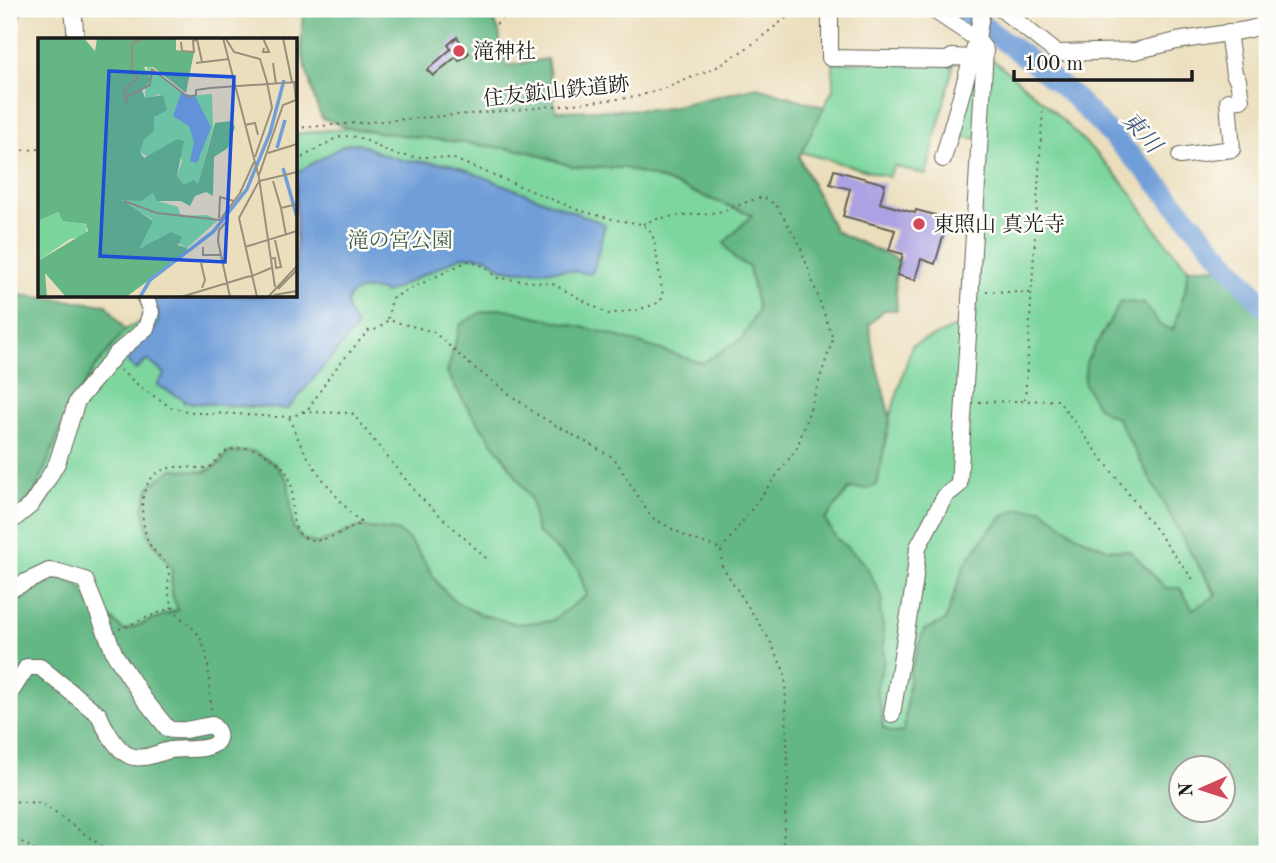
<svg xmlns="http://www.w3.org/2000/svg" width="1276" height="863" font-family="'Old Standard TT','Noto Serif JP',serif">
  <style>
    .green { fill: #7bd69d; stroke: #4c795c; stroke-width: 2 }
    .forest { fill: #64b784; stroke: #406a50; stroke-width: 2; fill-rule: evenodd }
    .water { fill: #6f9ed8; stroke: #465d7a; stroke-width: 2 }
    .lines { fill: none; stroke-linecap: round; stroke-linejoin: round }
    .river { stroke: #6f9ed8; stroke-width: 21 }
    .building { fill: #aca1e2 }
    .minor-casing { stroke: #646054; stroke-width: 18 }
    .major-casing { stroke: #646054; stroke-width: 22 }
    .path { stroke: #646054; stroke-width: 2; stroke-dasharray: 2 5; stroke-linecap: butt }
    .minor { stroke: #fff; stroke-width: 16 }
    .major { stroke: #fff; stroke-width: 19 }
    .poi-dot { fill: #d1495b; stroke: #fdfcf7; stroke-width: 2.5 }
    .labels { text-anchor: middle; stroke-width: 5; stroke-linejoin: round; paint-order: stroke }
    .poi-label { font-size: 21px; fill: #1c1c1c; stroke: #fdfcf7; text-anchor: start }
    .street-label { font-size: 21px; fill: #1c1c1c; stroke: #fdfcf7 }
    .park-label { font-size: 21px; fill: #3d5d49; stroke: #fdfcf7 }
    .water-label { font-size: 23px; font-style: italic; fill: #465d7a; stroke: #fdfcf7 }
    .inset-river { fill: none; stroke: #6f9ed8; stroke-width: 3.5 }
    .inset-road { fill: none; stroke: #98907c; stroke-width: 2 }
    .view { fill: #1d4ed8; fill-opacity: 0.15; stroke: #1d4ed8; stroke-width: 3.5 }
    .inset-edge { fill: none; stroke: #1c1c1c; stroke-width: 3.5 }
  </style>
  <rect width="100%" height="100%" fill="#fdfcf7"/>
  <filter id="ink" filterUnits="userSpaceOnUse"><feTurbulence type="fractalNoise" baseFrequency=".0143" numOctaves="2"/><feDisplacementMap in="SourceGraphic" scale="14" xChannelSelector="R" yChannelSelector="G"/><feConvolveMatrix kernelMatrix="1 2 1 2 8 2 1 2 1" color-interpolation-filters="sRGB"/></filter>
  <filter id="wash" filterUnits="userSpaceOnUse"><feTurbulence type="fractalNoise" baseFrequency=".00686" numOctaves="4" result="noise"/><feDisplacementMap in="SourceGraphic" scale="28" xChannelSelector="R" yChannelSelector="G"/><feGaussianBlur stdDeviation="1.57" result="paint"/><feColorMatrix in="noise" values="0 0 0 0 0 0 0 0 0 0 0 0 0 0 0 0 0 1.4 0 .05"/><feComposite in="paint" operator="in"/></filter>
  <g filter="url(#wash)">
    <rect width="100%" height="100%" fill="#ebdebc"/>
    <g class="green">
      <path d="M991,58L1046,104L1098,155L1130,191L1159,234L1188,268L1185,291L1173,330L1160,325L1144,304L1106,413L1117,418L1188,548L1216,596L1193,610L1180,589L1166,588L1130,551L1107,549L1077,536L1042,509H1018L1004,516L989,531L965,564L945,621L910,672L904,732L893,733L883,728L881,708L876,690L884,661L883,628L880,610L857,556L836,538L825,520L850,488L867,489L877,485L890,417L912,345L974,320L984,139L958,137L977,60Z"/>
      <path d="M955,59L926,175L894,166L889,177L801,152L833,89V63Z"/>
      <path d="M348,128L527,151L574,167L625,168L657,178L752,215L735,259L749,267L758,310L742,339L702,363L603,332L469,410L505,459L531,499L537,532L578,569L587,595L551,621L517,624L479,614L454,601L438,584L420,554L408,539L359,527L318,544L301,539L293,527L288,481L228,453C209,477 202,472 173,469L149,536L172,569L171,592L179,609L124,631L108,616L9,596V518L35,492L66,417L93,370L125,330L143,320L145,310L140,296H296V134Z"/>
    </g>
    <g class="forest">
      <path d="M303,9H432L438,15C459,8 487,3 498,29C501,35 500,44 500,51L504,53L506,66L547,59L556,111L661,109L757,87L824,107L799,157L835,231L901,261L895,278L897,310H884L869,325L874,356L890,417L877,485L867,489L850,488L825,520L836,538L857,556L866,566L883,599L880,610L883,628L884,661L876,690L881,708L883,728L893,733L904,732L910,672L924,630L945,621L965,564L989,531L1004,516L1018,509H1042L1077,536L1107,549L1130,551L1166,588H1180L1193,609L1217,595L1188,548L1117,418L1106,413L1097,406L1084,383L1086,362L1121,301L1144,304L1160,325L1173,330L1185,291L1188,268L1224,267L1267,320V854H9V596L51,576L74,583L87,594L91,606L108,616L124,631L178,610L171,592L172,569L149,536L143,508L150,486L173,469L206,472L219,465L228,453L253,451L275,464L288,481L293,527L301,539L318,544L359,527L397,531L408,539L420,554L438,584L454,601L479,614L517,624L551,621L587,595L578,569L537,532L531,499L505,459L469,410L447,373L460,325L480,313L501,308L603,332L702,363L742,339L758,310L749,267L735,259L724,243L752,215L657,178L625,168L574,167L527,151L348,128L322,118L316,104L301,51ZM1182,768H1224V810H1182Z"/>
      <path d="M9,294L107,305L125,330L93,370L66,417L35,492L9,518Z"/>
    </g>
    <path class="water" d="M358,143L381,154L402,160L450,164L605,224L594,269L590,274L566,270L517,271L501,268L487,257L462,256L386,293C374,288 346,286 347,306C348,313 353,321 357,327L288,409L183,402L184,400L157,385L165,374L147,360L136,370L128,362C129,331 173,344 153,296H296V173L341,147L348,144Z"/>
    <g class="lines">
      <path class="river" d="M960,9L1031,61L1072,95L1148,173L1267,309"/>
    </g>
    <g id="blocks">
      <g class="building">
        <path d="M457,37L469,53L459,61L456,57L433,76L427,70L451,49L448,45Z"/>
        <path d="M834,170L885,184L880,203L915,213L916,210L935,215L934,219L947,223L935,264L921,259L915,280L897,275L903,254L889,250L895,230L843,216L850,189L830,184Z"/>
      </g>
    </g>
  </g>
  <g filter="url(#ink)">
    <use href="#blocks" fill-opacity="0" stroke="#646054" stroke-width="2"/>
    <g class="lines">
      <g class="minor-casing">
        <g id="minor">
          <path d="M73,9L76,40"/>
          <path d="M830,9V58L947,60L952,57L972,58"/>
          <path d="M1001,9L1057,53L1135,51L1177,41L1246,30L1258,27L1267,22"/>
          <path d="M1180,156L1232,149L1228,101L1241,100L1238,80L1234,74L1228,32"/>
          <path d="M943,159L977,39L982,9"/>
          <path d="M9,523L31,505L46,482L57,463L77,401L116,354L146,328L151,312L145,296"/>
          <path d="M9,590L49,571L59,572L85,580L115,655L144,699L168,729C183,733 197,727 212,725C216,729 220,733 218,739C214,752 182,748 171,750C158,752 142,762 128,755C117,750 104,727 99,715L40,667H27L9,695"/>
          <path d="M892,714L914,585L918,547L945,496L959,485L985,50L977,39L932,9"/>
        </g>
      </g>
      <g class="major-casing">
        <path id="major" d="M9,9H11"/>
      </g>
      <g class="path">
        <path d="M496,24L514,9"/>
        <path d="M296,128L517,110L636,97L668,87L715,68L750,46L786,18L794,9"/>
        <path d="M9,151L40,149"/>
        <path d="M296,161L336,138C363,130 375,150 399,155C417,158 436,156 454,159L578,210L616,220L642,224L652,233L655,245L663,296L660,302L653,305L637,310L608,314L553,284L496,278C488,269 481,263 468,261L392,298L388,319"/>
        <path d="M643,224C664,213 700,217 726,210C738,206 750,200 763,197L776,205L799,243L833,339L797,448L722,549"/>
        <path d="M986,291L1032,293"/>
        <path d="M120,370L143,389L172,408L198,413L235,414L276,417L294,416L309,408L331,374L368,331L378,329L388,320L434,332L468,363L536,414L614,458L651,517L687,537L721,549L722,566L769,639L785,673L788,782L782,854"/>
        <path d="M1025,400L1043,107"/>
        <path d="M979,402L1058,400L1195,582"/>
        <path d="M303,412L352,413L419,496L486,558"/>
        <path d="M173,607C178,619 192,624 199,636C213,662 207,684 212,712"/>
        <path d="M119,629L173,607C171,600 168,594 168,586C168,580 170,575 168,569C165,558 153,553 149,543C139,519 136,475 169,468C180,465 196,469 208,468C216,464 220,454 228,451C240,446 254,447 264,453C276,460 285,467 290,480C297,499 283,534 312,540C325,543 349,528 362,523C353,517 346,507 339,499C317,474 300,448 289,417"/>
        <path d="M9,801L41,803L106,849L147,854"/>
        <path d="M9,836L26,844L39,854"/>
      </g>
      <use href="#minor" class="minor"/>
      <use href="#major" class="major"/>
    </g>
  </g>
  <g class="poi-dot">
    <circle cx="459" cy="51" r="7"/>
    <circle cx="919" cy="224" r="7"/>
  </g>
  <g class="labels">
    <g class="poi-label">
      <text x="473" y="58">滝神社</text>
      <text x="933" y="231">東照山 真光寺</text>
    </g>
    <g class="street-label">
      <text transform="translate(556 91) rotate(-6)" y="7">住友鉱山鉄道跡</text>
    </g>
    <g class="park-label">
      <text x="400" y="247">滝の宮公園</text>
    </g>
    <g class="water-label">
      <text transform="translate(1142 132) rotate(48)" y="8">東川</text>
    </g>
  </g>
  <g transform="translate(38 38)">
    <rect width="259" height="259" fill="#ebdebc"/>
    <path d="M109,27L149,58L174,56L175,89L160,147H146L139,138L144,124L139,101L110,119L102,114L106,100L116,93V79L127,67L122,56L107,61ZM115,155L120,163L140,169L143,178L169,177L180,182L149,210L127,198L101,211L114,181L83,163ZM20,174L24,181L49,187L48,198L32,201L0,223V183Z" fill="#7bd69d"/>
    <path d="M0,0H46L57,13L59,0H138V12L156,14L148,55L115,29H106L113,42L104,52L107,60L125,57L129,72L116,79V93L106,101L102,114L106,120L139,101L146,103L139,138L146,147L156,142L160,146L177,85L193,83L197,89L190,110L176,119L175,158L168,154L157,158L152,168L143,163H119L115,155L103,163L84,162L115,183L101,211L133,194L144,199L140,207L149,210L148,215L88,259H28L7,235L9,259H0V223L50,193L48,186L25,183L20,174L0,183Z" fill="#64b784"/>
    <path d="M143,55L157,58L173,89L159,125L152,123L156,104L151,88L135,78Z" fill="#6f9ed8"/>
    <path class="inset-river" d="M239,110L247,82M245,130L259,179M102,259L112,242L175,194L209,151L232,95L246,42"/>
    <path class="inset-road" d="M107,0L94,5V34L100,40L86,52L88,65L90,58L112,47L114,31L150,59L158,57V52L172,50L259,44M185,0L221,140L237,249M225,0L231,14H225L226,10M245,0L254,44M159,1L164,24M188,1L196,14L222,21L229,44L234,70L217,119M143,4L144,13L156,14L155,3L159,2M158,25L191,21M235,25L238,46M207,87L217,85L220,97M230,115L259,106M221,137L245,67L258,62L256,44M235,143L243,170M86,163L119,175L182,182L202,155L216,124M181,180L182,159L196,163M190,182L181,192L180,203L192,259M248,197L243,170L259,166M165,209V217H182M207,209L259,193M232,221L237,220L238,230L243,229L237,202M163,225L167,242L164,250M212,239L233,230M240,251L259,232M236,257L259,253M143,259L212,238M219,259L201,180L221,143L259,134M230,259L259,228"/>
    <path class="view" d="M71,33L196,39L187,224L62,218Z"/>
    <rect width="259" height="259" class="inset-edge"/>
  </g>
  <rect width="1276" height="863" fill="none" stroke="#fdfcf7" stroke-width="35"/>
  <g transform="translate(1202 789) rotate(267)"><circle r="33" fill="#fdfcf7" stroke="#a3a29f" stroke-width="2"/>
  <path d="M0-5L12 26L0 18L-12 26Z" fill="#d1495b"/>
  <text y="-10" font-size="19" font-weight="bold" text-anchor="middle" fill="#1c1c1c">N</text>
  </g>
  <path d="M1014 70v10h178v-10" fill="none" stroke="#1c1c1c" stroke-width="3.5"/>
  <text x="1024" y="70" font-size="21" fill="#1c1c1c" stroke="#fdfcf7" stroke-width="5" paint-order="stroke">100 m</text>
</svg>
